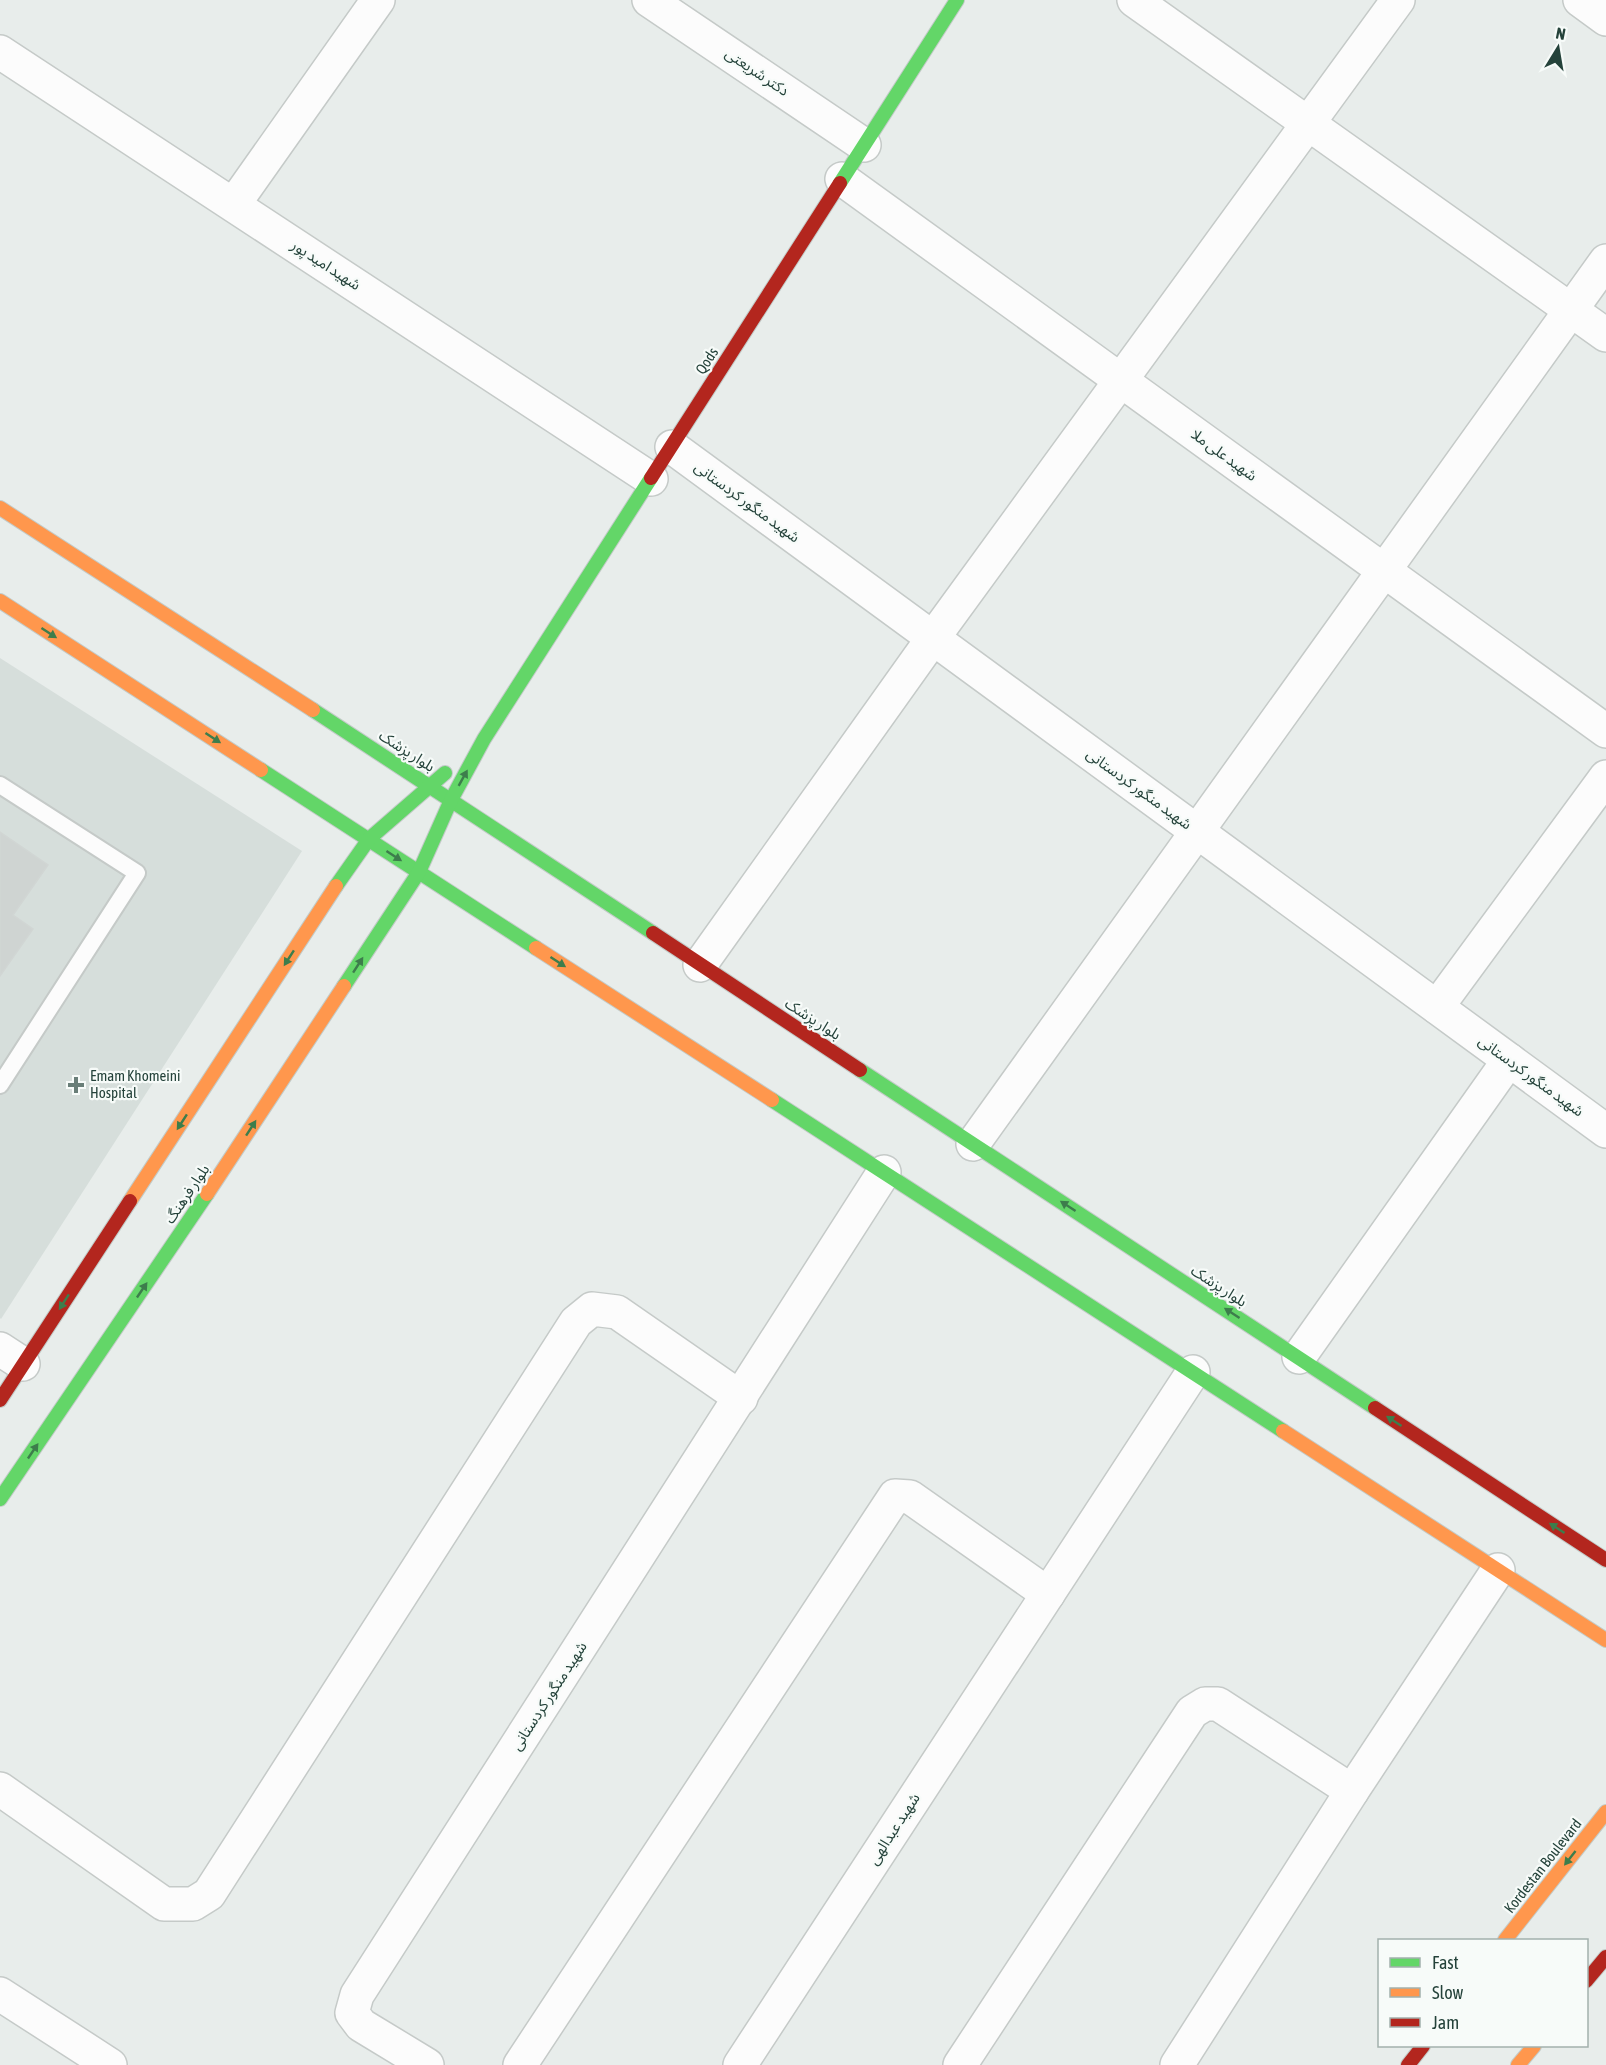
<svg xmlns="http://www.w3.org/2000/svg" width="1606" height="2065" font-family="'Asap Condensed','Noto Sans Arabic',sans-serif">
  <style>
    .built { fill: #d6dedb }
    .building { fill: #cfd4d2; stroke: #d1d6d4; stroke-width: 1.5 }
    .lines { fill: none; stroke-linecap: round; stroke-linejoin: round }
    .lane-casing { stroke: #c5cac8; stroke-width: 20 }
    .street-casing { stroke: #c5cac8; stroke-width: 36 }
    .fast-casing { stroke: #c3cbc8; stroke-width: 16 }
    .slow-casing { stroke: #c3cbc8; stroke-width: 16 }
    .jam-casing { stroke: #c3cbc8; stroke-width: 16 }
    .lane { stroke: #fcfcfc; stroke-width: 16 }
    .street { stroke: #fcfcfc; stroke-width: 33 }
    .fast { stroke: #63d668; stroke-width: 14 }
    .slow { stroke: #ff974d; stroke-width: 14 }
    .jam { stroke: #b3261e; stroke-width: 14 }
    .oneway { fill: #3d7d4c }
    .poi-dot { fill: #697e78; stroke: #f7fbf9; stroke-width: 2 }
    .labels { text-anchor: middle; stroke-width: 4.5; stroke-linejoin: round; paint-order: stroke }
    .street-label { font-size: 15px; fill: #24423a; stroke: #f7fbf9 }
    .poi-label { font-size: 15px; fill: #24423a; stroke: #f7fbf9; text-anchor: start }
  </style>
  <rect width="100%" height="100%" fill="#e8edeb"/>
  <path class="built" d="M0,658L302,851L1,1319L0,1318Z"/>
  <path class="building" d="M0,832L48,865L13,915L33,929L0,976Z"/>
  <g class="lines">
    <g class="lane-casing">
      <path id="lane" d="M0,785L137,873L0,1085"/>
    </g>
    <g class="street-casing">
      <g id="street">
        <path d="M649,0L864,145"/>
        <path d="M1134,0L1606,335"/>
        <path d="M1580,0L1606,19"/>
        <path d="M0,52L651,479"/>
        <path d="M842,179L1606,731"/>
        <path d="M234,204L378,0"/>
        <path d="M672,447L1606,1131"/>
        <path d="M700,965L933,638L1398,0"/>
        <path d="M1437,1007L1606,777"/>
        <path d="M973,1144L1606,261"/>
        <path d="M0,1349L23,1364"/>
        <path d="M1299,1357L1509,1060"/>
        <path d="M0,1789L164,1904H193L209,1894L576,1322L592,1309L617,1312L741,1398"/>
        <path d="M1352,1791L1498,1570"/>
        <path d="M0,1994L110,2065"/>
        <path d="M427,2065L361,2025L352,2013L357,1995L884,1172"/>
        <path d="M520,2065L895,1496L910,1497L1048,1594"/>
        <path d="M740,2065L1193,1372"/>
        <path d="M960,2065L1192,1712L1205,1704H1218L1352,1791L1177,2065"/>
      </g>
    </g>
    <g class="fast-casing">
      <g id="fast">
        <path d="M840,183L957,0"/>
        <path d="M313,710L653,933"/>
        <path d="M261,770L536,948"/>
        <path d="M336,886L369,839L445,773"/>
        <path d="M344,986L419,872L451,800L484,739L651,478"/>
        <path d="M860,1070L1375,1408"/>
        <path d="M772,1100L1283,1431"/>
        <path d="M0,1499L207,1194"/>
      </g>
    </g>
    <g class="slow-casing">
      <g id="slow">
        <path d="M0,508L313,710"/>
        <path d="M0,601L261,770"/>
        <path d="M536,948L772,1100"/>
        <path d="M207,1194L344,986"/>
        <path d="M130,1201L336,886"/>
        <path d="M1283,1431L1606,1640"/>
        <path d="M1505,1940L1606,1812"/>
        <path d="M1518,2065L1534,2046"/>
      </g>
    </g>
    <g class="jam-casing">
      <g id="jam">
        <path d="M651,478L840,183"/>
        <path d="M653,933L860,1070"/>
        <path d="M0,1400L130,1201"/>
        <path d="M1375,1408L1606,1560"/>
        <path d="M1586,1981L1606,1957"/>
        <path d="M1408,2065L1423,2046"/>
      </g>
    </g>
    <use href="#lane" class="lane"/>
    <use href="#street" class="street"/>
    <use href="#fast" class="fast"/>
    <use href="#slow" class="slow"/>
    <use href="#jam" class="jam"/>
  </g>
  <defs><path id="oneway-solid" d="M-6-.8H1V-3.2L6.5 0L1 3.2V.8H-6Z" transform="scale(1.5)"/></defs>
  <g class="oneway">
    <use href="#oneway-solid" transform="translate(49 633) rotate(33)"/>
    <use href="#oneway-solid" transform="translate(213 738) rotate(33)"/>
    <use href="#oneway-solid" transform="translate(463 778) rotate(-61)"/>
    <use href="#oneway-solid" transform="translate(394 856) rotate(33)"/>
    <use href="#oneway-solid" transform="translate(289 958) rotate(123)"/>
    <use href="#oneway-solid" transform="translate(558 962) rotate(33)"/>
    <use href="#oneway-solid" transform="translate(358 965) rotate(-57)"/>
    <use href="#oneway-solid" transform="translate(182 1122) rotate(123)"/>
    <use href="#oneway-solid" transform="translate(251 1128) rotate(-57)"/>
    <use href="#oneway-solid" transform="translate(1068 1206) rotate(-147)"/>
    <use href="#oneway-solid" transform="translate(142 1290) rotate(-56)"/>
    <use href="#oneway-solid" transform="translate(64 1302) rotate(123)"/>
    <use href="#oneway-solid" transform="translate(1232 1313) rotate(-147)"/>
    <use href="#oneway-solid" transform="translate(1394 1421) rotate(-147)"/>
    <use href="#oneway-solid" transform="translate(33 1451) rotate(-56)"/>
    <use href="#oneway-solid" transform="translate(1557 1528) rotate(-147)"/>
    <use href="#oneway-solid" transform="translate(1570 1858) rotate(128)"/>
  </g>
  <path class="poi-dot" d="M73 1076h6v6h6v6h-6v6h-6v-6h-6v-6h6z"/>
  <g class="labels">
    <g class="street-label">
      <text transform="translate(757 72) rotate(34)" y="5">دکتر شریعتی</text>
      <text transform="translate(326 265) rotate(33)" y="5">شهید امید پور</text>
      <text transform="translate(707 361) rotate(-57)" y="5">Qods</text>
      <text transform="translate(1224 455) rotate(36)" y="5">شهید علی ملا</text>
      <text transform="translate(747 502) rotate(36)" y="5">شهید منگور کردستانی</text>
      <text transform="translate(407 751) rotate(33)" y="5">بلوار پزشک</text>
      <text transform="translate(1139 789) rotate(36)" y="5">شهید منگور کردستانی</text>
      <text transform="translate(813 1019) rotate(33)" y="5">بلوار پزشک</text>
      <text transform="translate(1531 1076) rotate(36)" y="5">شهید منگور کردستانی</text>
      <text transform="translate(187 1194) rotate(-56)" y="5">بلوار فرهنگ</text>
      <text transform="translate(1219 1286) rotate(33)" y="5">بلوار پزشک</text>
      <text transform="translate(549 1696) rotate(-57)" y="5">شهید منگور کردستانی</text>
      <text transform="translate(894 1829) rotate(-57)" y="5">شهید عبدالهی</text>
      <text transform="translate(1543 1866) rotate(-52)" y="5">Kordestan Boulevard</text>
    </g>
    <g class="poi-label">
      <text x="90" y="1081">Emam Khomeini<tspan x="90" dy="17">Hospital</tspan></text>
    </g>
  </g>
  <rect x="1378" y="1939" width="210" height="108" fill="#f7fbf9" stroke="#a3b1ad" stroke-width="1.5"/>
  <rect x="1390" y="1958" width="30" height="9" fill="#63d668" stroke="#a3b1ad" stroke-width="1.5"/>
  <text x="1432" y="1969" font-size="18" fill="#24423a">Fast</text>
  <rect x="1390" y="1988" width="30" height="9" fill="#ff974d" stroke="#a3b1ad" stroke-width="1.5"/>
  <text x="1432" y="1999" font-size="18" fill="#24423a">Slow</text>
  <rect x="1390" y="2018" width="30" height="9" fill="#b3261e" stroke="#a3b1ad" stroke-width="1.5"/>
  <text x="1432" y="2029" font-size="18" fill="#24423a">Jam</text>
  <g transform="translate(1558 48) rotate(11)" stroke="#f7fbf9" stroke-width="4.5" paint-order="stroke">
  <path d="M0-4.5L10 22L0 15L-10 22Z" fill="#24423a"/>
  <text y="-9" font-size="16" font-weight="bold" text-anchor="middle" fill="#24423a">N</text>
  </g>
</svg>
